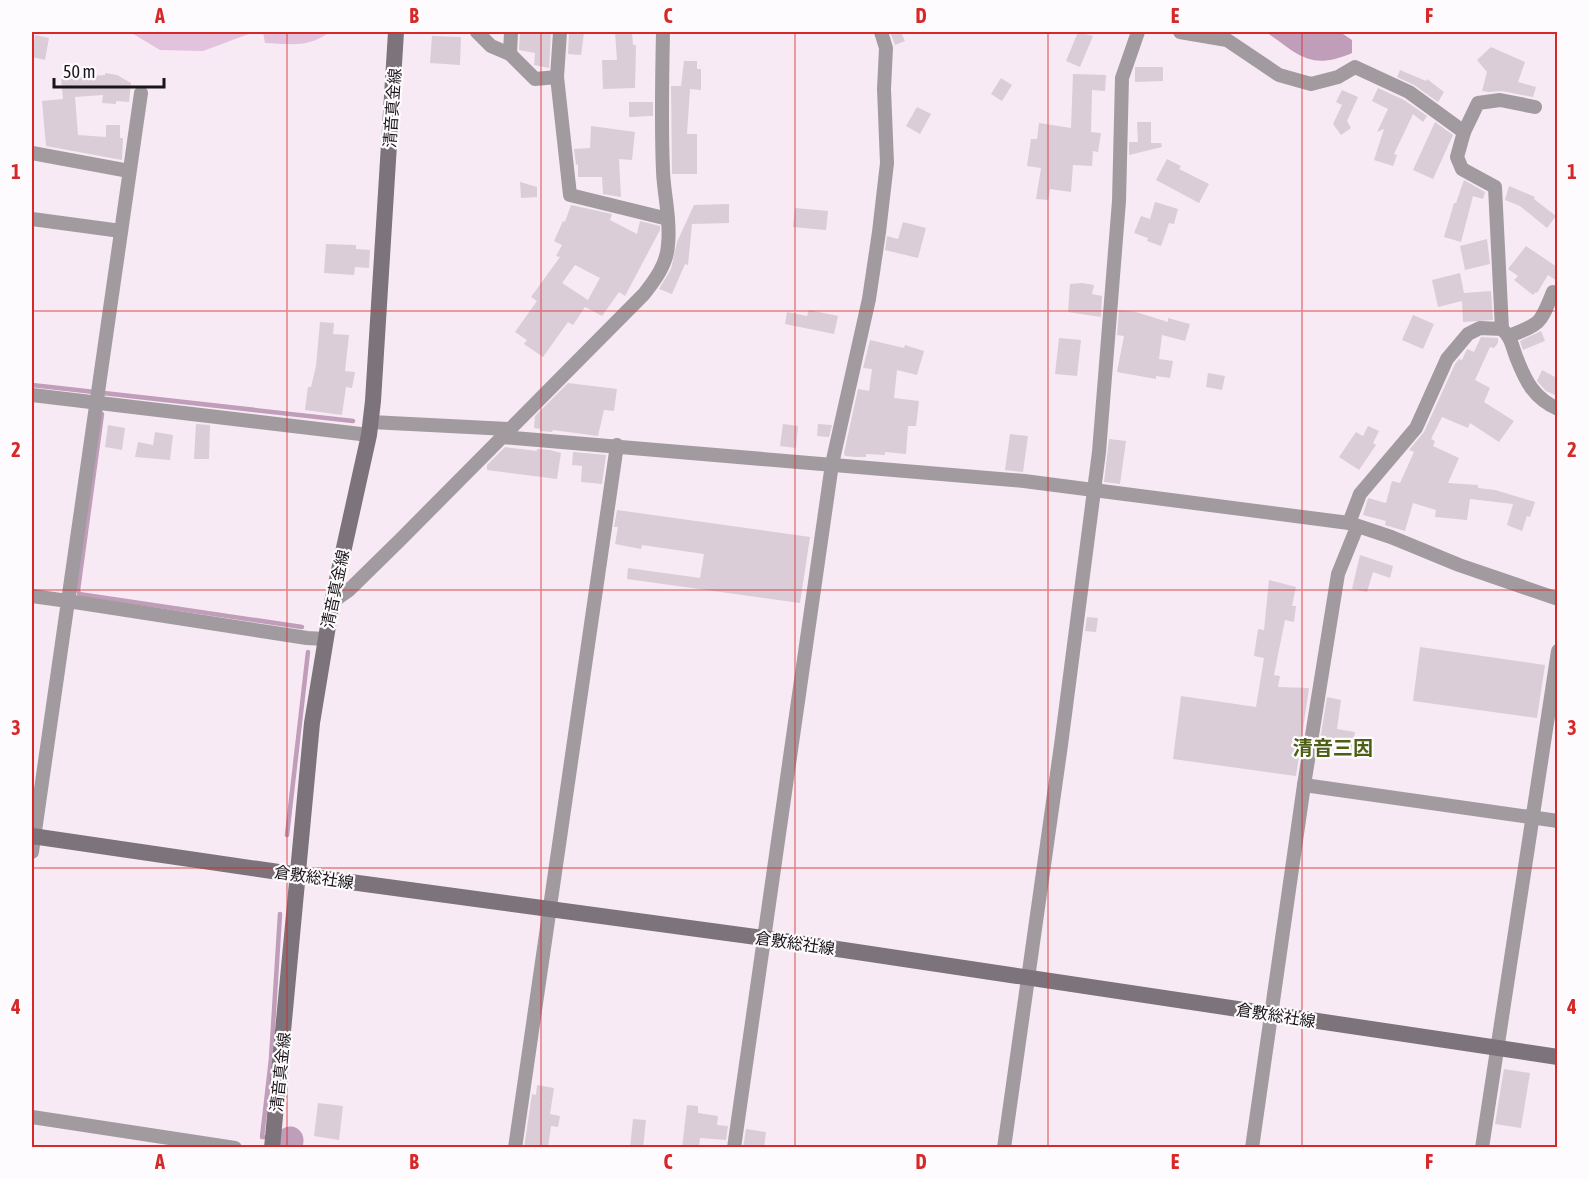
<svg xmlns="http://www.w3.org/2000/svg" width="1589" height="1179" font-family="'Asap Condensed','Noto Sans JP',sans-serif">
  <style>
    .green { fill: #e2c2dc }
    .water { fill: #c09db9 }
    .lines { fill: none; stroke-linecap: round; stroke-linejoin: round }
    .stream { stroke: #c09db9; stroke-width: 4.5 }
    .river { stroke: #c09db9; stroke-width: 27 }
    .building { fill: #dacdd7; fill-rule: evenodd }
    .minor { stroke: #a19ba0; stroke-width: 14 }
    .secondary { stroke: #7c747a; stroke-width: 16 }
    .grid { fill: none; stroke: #d62828; stroke-width: 1.5; stroke-opacity: 0.55 }
    .labels { text-anchor: middle; stroke-width: 4.5; stroke-linejoin: round; paint-order: stroke }
    .street-label { font-size: 16px; fill: #1a1519; stroke: #fdfbfd }
    .quarter-label { font-size: 20px; font-weight: bold; fill: #4c5f15; stroke: #fdfbfd }
    .neatline { fill: none; stroke: #d62828; stroke-width: 2 }
    .grid-label { font-size: 20px; text-anchor: middle; font-weight: bold; fill: #d62828 }
  </style>
  <rect width="100%" height="100%" fill="#f7eaf4"/>
  <g class="green">
    <path d="M130,32H254L203,51L160,50Z"/>
    <path d="M263,32H329C310,48 289,44 265,43Z"/>
  </g>
  <path class="water" d="M1266,32H1343V34L1352,40V53C1310,71 1299,55 1266,32Z"/>
  <g class="lines">
    <g class="stream">
      <path d="M32,385L353,421"/>
      <path d="M102,414L78,590L79,594L302,627"/>
      <path d="M287,835L308,652"/>
      <path d="M264,1137H262L271,1059L280,914"/>
      <path d="M287,1139L290,1140"/>
    </g>
    <path class="river" d="M289,1148L290,1140"/>
  </g>
  <g class="building">
    <path d="M520,32H551L549,68L534,65L535,53L519,50Z"/>
    <path d="M569,32L584,33L581,55L568,54Z"/>
    <path d="M615,32H632L633,45H636L635,88L603,89L602,60H617Z"/>
    <path d="M890,32H901L905,41L895,45Z"/>
    <path d="M1078,32L1093,36L1080,67L1066,61Z"/>
    <path d="M35,35L49,38L45,60L32,57Z"/>
    <path d="M432,36L461,37L460,65L430,63Z"/>
    <path d="M1491,47L1525,62L1518,82L1536,87L1533,97L1502,91L1489,92L1482,91L1487,72L1477,60Z"/>
    <path d="M684,61H697V69H701V90L690,89L687,134H697V174H672L671,86H681Z"/>
    <path d="M1135,67H1163V81L1135,82Z"/>
    <path d="M1400,70L1426,81L1427,79L1444,92L1438,102L1414,85L1397,77Z"/>
    <path d="M105,73L117,75L131,83L129,102L116,101V104L102,103L103,95L75,97L78,135L106,137V125H120V138H123L122,160L46,146L42,101L63,99L61,79L105,75Z"/>
    <path d="M1073,74L1106,75L1105,91L1092,90L1091,132L1101,133L1098,152L1093,151L1092,166L1073,165L1071,192L1050,189L1048,200L1036,199L1041,168L1027,166L1031,139H1037L1039,123L1071,128Z"/>
    <path d="M1001,78L1012,85L1002,101L991,94Z"/>
    <path d="M1378,88L1404,100L1427,116L1423,122L1413,114L1394,154L1397,155L1393,166L1374,160L1384,129L1377,132L1388,109L1372,101Z"/>
    <path d="M1342,90L1358,97L1347,121L1351,128L1341,135L1333,124L1342,105L1336,102Z"/>
    <path d="M629,102H653V116L629,117Z"/>
    <path d="M917,107L931,114L920,134L906,126Z"/>
    <path d="M1137,122H1151V143H1161L1162,147L1129,155V142H1138Z"/>
    <path d="M1435,122L1453,135L1433,179L1413,170Z"/>
    <path d="M591,126L635,132L632,160L619,159L621,197L603,194L602,177H578V164L576,165L574,149L590,148Z"/>
    <path d="M1167,159L1181,166L1179,169L1209,184L1199,203L1156,180Z"/>
    <path d="M1464,180L1485,192L1483,199L1473,196L1461,242L1444,237L1454,203H1456Z"/>
    <path d="M520,182L537,187V197L521,198Z"/>
    <path d="M1509,186L1535,197L1534,199L1556,216L1547,228L1520,206L1505,200Z"/>
    <path d="M1155,202L1178,209L1174,224L1169,223L1161,246L1147,241L1148,238L1134,233L1141,216L1150,219Z"/>
    <path d="M729,204V223L692,224L688,265L685,264L672,294L659,289L671,269L677,242L694,205Z"/>
    <path d="M571,205L612,214L610,220L637,234L640,221L660,226V230L625,296L619,292L602,316L585,307L573,325L568,322L543,357L524,344L527,340L515,332L537,301L531,297L560,257L556,256L562,245L554,241L563,221L565,222ZM575,265L600,278L588,300L562,283Z"/>
    <path d="M795,208L828,211L826,230L793,227Z"/>
    <path d="M903,222L926,228L918,258L885,250L887,236L898,239Z"/>
    <path d="M1487,239L1490,264L1465,270L1460,246Z"/>
    <path d="M326,244L356,245V249L370,250L369,268L355,267L354,275L324,273Z"/>
    <path d="M1526,246L1557,267V281L1548,275L1537,293L1536,292L1533,295L1514,280L1518,276L1508,269Z"/>
    <path d="M1460,273L1464,293L1491,291L1493,320L1463,322L1462,301L1438,307L1432,280Z"/>
    <path d="M1082,283L1094,285L1092,294L1102,296L1101,317L1068,312L1070,284Z"/>
    <path d="M809,310L838,316L834,334L785,324L787,312L807,316Z"/>
    <path d="M1119,310L1136,312L1168,322V318L1190,324L1185,341L1162,335L1159,359L1173,361L1170,378L1156,376V379L1117,372L1124,336L1117,335Z"/>
    <path d="M1413,315L1434,324L1423,349L1402,340Z"/>
    <path d="M320,322L334,323L333,334L349,335L345,371L355,372L352,388L346,387L342,415L305,410L308,387H311L316,366Z"/>
    <path d="M1541,331L1545,341L1523,350L1520,341Z"/>
    <path d="M1481,337L1498,338V343L1494,348L1490,347L1475,380L1490,388L1484,402L1514,421L1499,442L1470,423L1468,428L1442,417L1431,439L1435,441L1433,446L1459,458L1448,483L1478,485V488L1495,490L1535,502L1530,517L1527,516L1522,531L1507,525L1513,504L1470,499L1467,520L1435,517L1436,510L1413,503L1405,531L1385,525L1386,521L1363,515L1368,498L1386,503L1392,481L1400,483L1414,452L1409,450L1424,432L1455,364L1459,359L1462,360L1467,349L1474,352Z"/>
    <path d="M1059,338L1081,340L1077,376L1055,374Z"/>
    <path d="M870,340L904,348L905,345L924,351L917,375L897,370L894,398L919,401L916,426H908L906,454L885,452V455L866,454V457H856L845,456L844,453L858,389L869,391L872,369L863,368Z"/>
    <path d="M1542,370L1557,378V396L1546,391L1537,381Z"/>
    <path d="M1208,373L1225,376L1222,390L1206,387Z"/>
    <path d="M568,383L617,389L614,411L604,410L598,436L553,430L552,432L540,431V429L534,428L535,416Z"/>
    <path d="M196,424L210,425L209,459H194Z"/>
    <path d="M783,424L798,426L796,448L780,446Z"/>
    <path d="M818,424L832,425L829,437L817,436Z"/>
    <path d="M108,425L125,428L122,450L105,447Z"/>
    <path d="M1368,426L1379,431L1373,443L1376,445L1359,470L1339,457L1356,432L1363,436Z"/>
    <path d="M155,432L173,435L170,460L135,457L138,442L153,445Z"/>
    <path d="M1010,434L1028,436L1023,472L1005,470Z"/>
    <path d="M1109,439L1126,441L1120,484L1104,482Z"/>
    <path d="M505,447L537,451V449L550,450L561,453L557,479L487,470V465Z"/>
    <path d="M573,452L606,455L602,484L581,482L582,466L572,465Z"/>
    <path d="M617,510L810,537L800,603L627,579L628,568L700,578L704,554L642,545L641,549L615,544L618,527H614Z"/>
    <path d="M1360,555L1393,566L1390,578L1373,572L1367,592L1352,589Z"/>
    <path d="M1269,580L1296,587L1292,606H1296L1294,622L1285,620L1274,675L1280,676L1278,687L1309,688L1296,776L1173,759L1181,696L1256,707L1264,658L1254,656L1258,629L1264,630Z"/>
    <path d="M1087,617L1098,618L1096,632L1085,631Z"/>
    <path d="M1420,647L1545,665L1537,718L1413,701Z"/>
    <path d="M1327,697L1341,700L1337,729L1355,732L1351,751L1336,748L1337,742L1320,740Z"/>
    <path d="M1504,1069L1530,1073L1521,1128L1495,1124Z"/>
    <path d="M537,1085L554,1088L550,1114L560,1116L558,1127L551,1126L548,1148H524L532,1094L536,1095Z"/>
    <path d="M318,1103L343,1106L339,1140L314,1136Z"/>
    <path d="M687,1105L698,1106V1113L718,1116L717,1125L728,1126L726,1140L700,1138L699,1148H682Z"/>
    <path d="M633,1119L646,1120L643,1148H630Z"/>
    <path d="M746,1129L766,1132L764,1148H743Z"/>
  </g>
  <g class="lines">
    <g class="minor">
      <path d="M477,32L491,46L510,54"/>
      <path d="M511,32L510,54L535,79L557,77"/>
      <path d="M560,32L557,77L570,195L668,219"/>
      <path d="M1180,32L1227,40L1279,75L1311,84L1338,77L1355,67L1409,92L1464,132L1457,157L1462,169L1495,187L1502,329"/>
      <path d="M141,93L68,601L307,638L325,639"/>
      <path d="M1464,132L1478,103L1500,100L1535,107"/>
      <path d="M32,153L129,171"/>
      <path d="M32,219L121,231"/>
      <path d="M1509,336C1542,323 1540,324 1553,292"/>
      <path d="M32,395L369,435"/>
      <path d="M371,422L508,429"/>
      <path d="M501,437L1024,481L1349,523L1391,537L1459,565L1558,599"/>
      <path d="M1349,523L1360,494L1416,428L1447,359L1468,334L1480,328L1502,329C1512,338 1512,347 1517,359C1526,382 1534,398 1558,409"/>
      <path d="M32,596L68,601L32,852"/>
      <path d="M332,602L349,590L400,540L644,294C655,280 667,264 668,245C671,220 664,196 663,171C661,125 662,78 663,32"/>
      <path d="M1304,785L1558,821"/>
      <path d="M32,1117L235,1148"/>
      <path d="M515,1148L617,445"/>
      <path d="M734,1148L832,464L869,299L879,232L887,163L884,89L886,48L881,32"/>
      <path d="M1004,1148L1061,745L1099,452L1119,201L1122,78L1138,32"/>
      <path d="M1252,1148L1304,785L1338,574L1357,527"/>
      <path d="M1482,1148L1558,651"/>
    </g>
    <g class="secondary">
      <path d="M32,836L299,875L764,938L1558,1057"/>
      <path d="M272,1148L312,723L332,602L369,435L373,401L396,32"/>
    </g>
  </g>
  <path class="grid" d="M287,32V1148M541,32V1148M795,32V1148M1048,32V1148M1302,32V1148M32,311H1558M32,590H1558M32,868H1558"/>
  <g class="labels">
    <g class="street-label">
      <text transform="translate(392 108) rotate(-86)" y="6">清音真金線</text>
      <text transform="translate(335 589) rotate(-78)" y="6">清音真金線</text>
      <text transform="translate(314 877) rotate(8)" y="6">倉敷総社線</text>
      <text transform="translate(795 943) rotate(8)" y="6">倉敷総社線</text>
      <text transform="translate(1276 1015) rotate(9)" y="6">倉敷総社線</text>
      <text transform="translate(280 1072) rotate(-84)" y="6">清音真金線</text>
    </g>
    <g class="quarter-label">
      <text x="1333" y="755">清音三因</text>
    </g>
  </g>
  <rect width="1589" height="1179" fill="none" stroke="#fdfbfd" stroke-width="66"/>
  <path d="M54 78v9h110v-9" fill="none" stroke="#1a1519" stroke-width="3"/>
  <text x="63" y="78" font-size="18" fill="#1a1519" stroke="#fdfbfd" stroke-width="4.5" paint-order="stroke">50 m</text>
  <rect x="33" y="33" width="1523" height="1113" class="neatline"/>
  <g class="grid-label">
    <text x="160" y="23">A</text>
    <text x="414" y="23">B</text>
    <text x="668" y="23">C</text>
    <text x="921" y="23">D</text>
    <text x="1175" y="23">E</text>
    <text x="1429" y="23">F</text>
    <text x="16" y="179">1</text>
    <text x="1572" y="179">1</text>
    <text x="16" y="457">2</text>
    <text x="1572" y="457">2</text>
    <text x="16" y="735">3</text>
    <text x="1572" y="735">3</text>
    <text x="16" y="1014">4</text>
    <text x="1572" y="1014">4</text>
    <text x="160" y="1169">A</text>
    <text x="414" y="1169">B</text>
    <text x="668" y="1169">C</text>
    <text x="921" y="1169">D</text>
    <text x="1175" y="1169">E</text>
    <text x="1429" y="1169">F</text>
  </g>
</svg>
